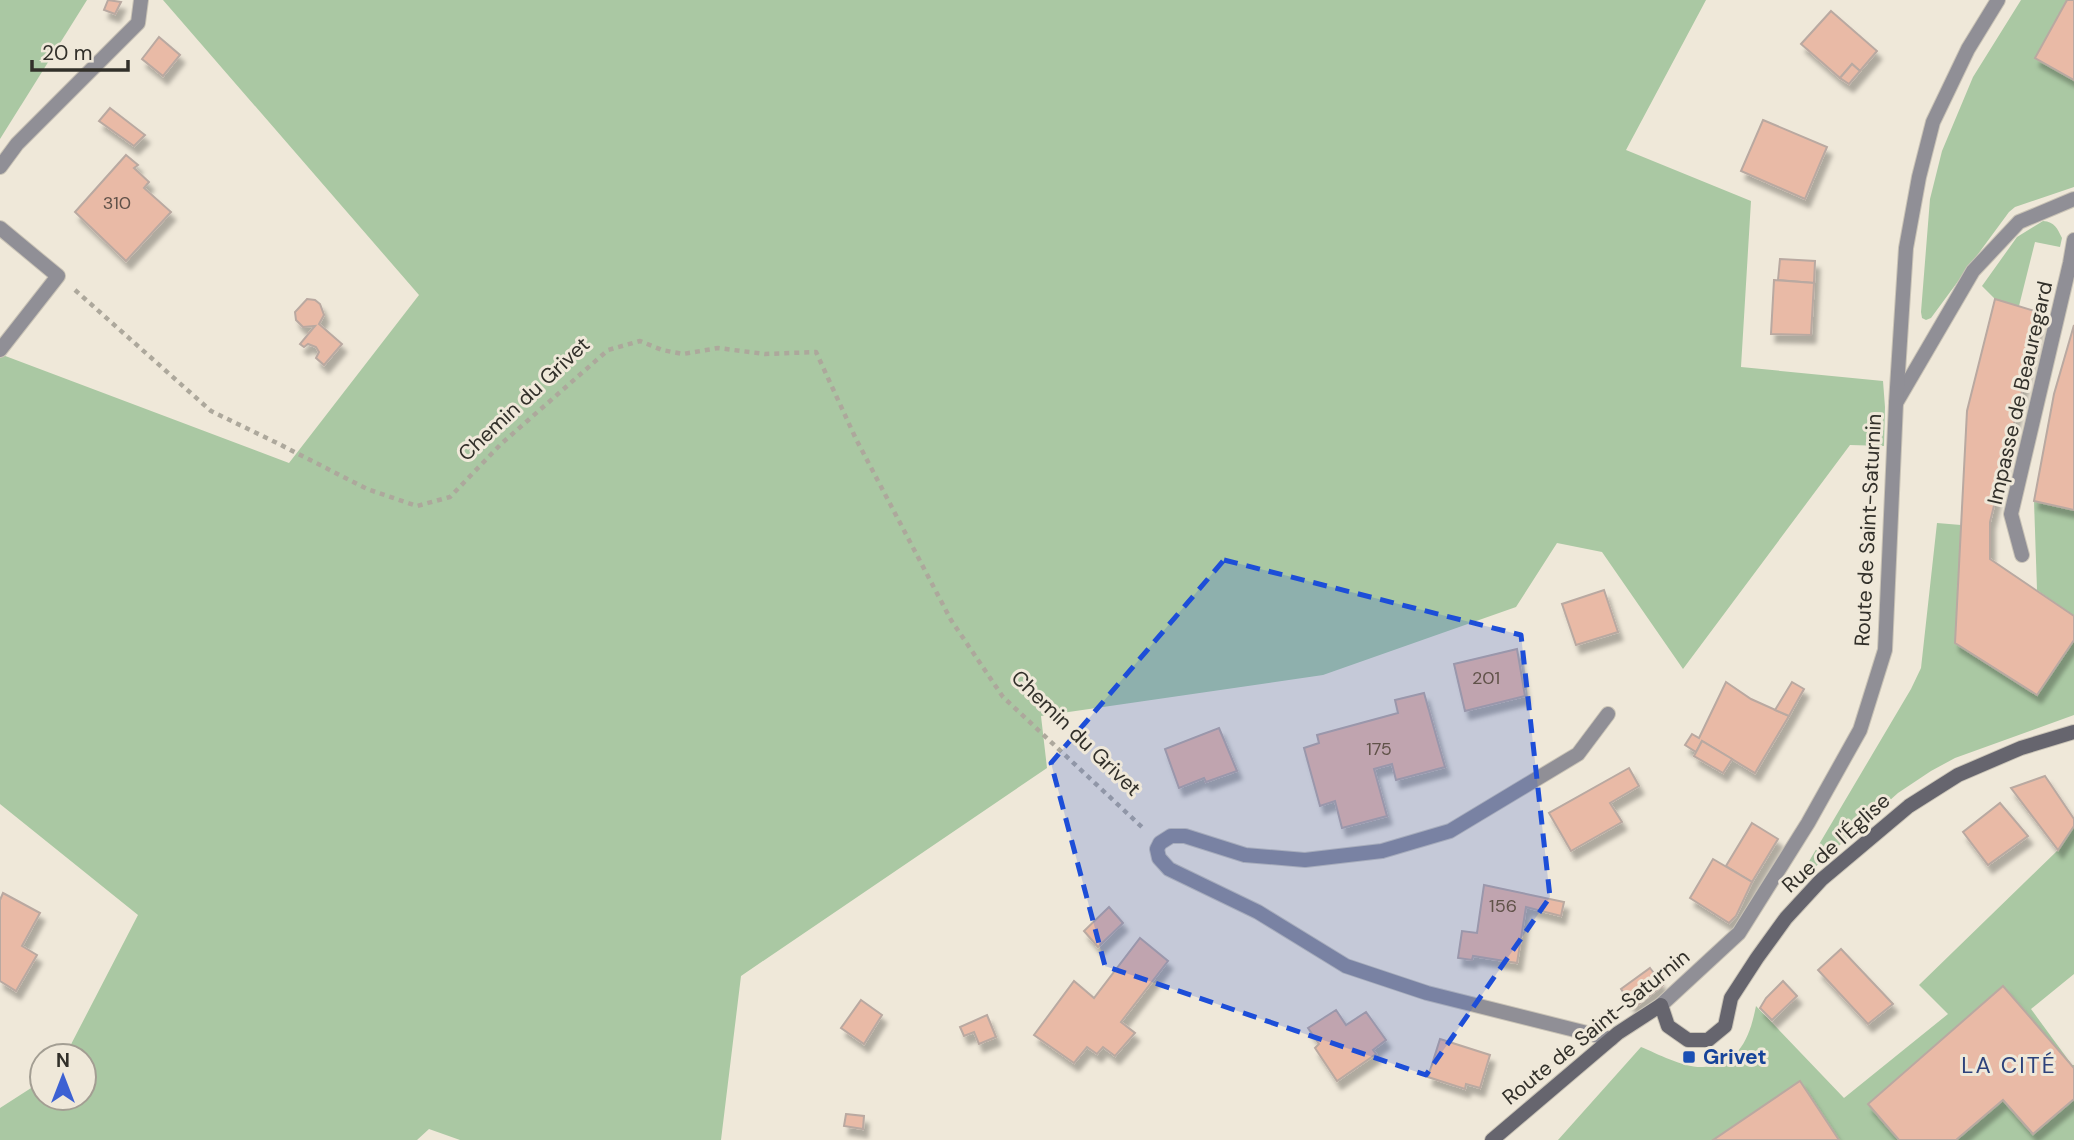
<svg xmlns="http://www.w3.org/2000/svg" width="2074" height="1140" font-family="'DM Sans',sans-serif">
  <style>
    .green { fill: #aac8a3 }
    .building { fill: #e9baa6; stroke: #b9a9a1; stroke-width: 2; filter: url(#shadow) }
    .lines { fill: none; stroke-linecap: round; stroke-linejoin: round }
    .lane-casing { stroke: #c9c3b6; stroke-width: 16 }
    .street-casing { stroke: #c9c3b6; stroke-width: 16 }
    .secondary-casing { stroke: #c9c3b6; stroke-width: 16 }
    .path { stroke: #ada89c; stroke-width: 4.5; stroke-dasharray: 5 5; stroke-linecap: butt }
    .lane { stroke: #908f96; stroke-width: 14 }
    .street { stroke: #908f96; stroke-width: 14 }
    .secondary { stroke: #66656e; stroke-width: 14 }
    .marked { fill: #1d4ed8; fill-opacity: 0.2; stroke: #1d4ed8; stroke-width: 5; stroke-dasharray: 14 9; stroke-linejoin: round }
    .transit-dot { fill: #1a4fb4; stroke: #efe8d9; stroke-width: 2.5 }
    .labels { text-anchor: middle; stroke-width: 6; stroke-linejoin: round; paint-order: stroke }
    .number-label { font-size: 18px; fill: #605249 }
    .street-label { font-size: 21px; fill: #32302a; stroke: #efe8d9 }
    .transit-label { font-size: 21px; font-weight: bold; fill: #164399; stroke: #efe8d9; text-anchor: start }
    .neighbourhood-label { font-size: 23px; letter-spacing: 2px; fill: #2d427b; stroke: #efe8d9 }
  </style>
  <defs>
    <filter id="shadow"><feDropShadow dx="4.5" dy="8" stdDeviation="2" flood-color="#0004"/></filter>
  </defs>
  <rect width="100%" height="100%" fill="#efe8d9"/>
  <g class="green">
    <path d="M0,0H87L0,139Z"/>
    <path d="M163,0H1706L1626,150L1751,201L1741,367L1883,381L1885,407L1884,446L1850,445L1683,669L1602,552L1557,543L1516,607L1323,675L1041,716L1047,768L741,976L721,1140H460L429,1129L417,1140H0V1108L42,1081V1098H84V1056H65L138,915L0,804V354L289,463L419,295Z"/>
    <path d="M2021,0H2067L2035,58L2074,80V187L2015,207L2009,212L1931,318L1926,320L1922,318L1921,312L1930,199L1942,151L1973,77Z"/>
    <path d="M2043,221C2055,222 2057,228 2062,238L2060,247L2035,242L2019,306L1995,299L1982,286L2017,237Z"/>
    <path d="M2034,501L2074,510V616L2037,590Z"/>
    <path d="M1937,523L1961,525L1955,643L2037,695L2074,640V715L1955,758L1931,771L1898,793L1795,885L1911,689L1921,668Z"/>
    <path d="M2074,826V974L2031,1009L2072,1065H2074V1140H1558L1641,1047C1658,1054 1684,1068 1703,1067C1740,1065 1750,1036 1756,1006L1844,1098L1948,1014L1919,985L2058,850Z"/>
  </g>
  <g class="building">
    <path d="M108,0L121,2L115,14L104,10Z"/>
    <path d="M2067,0H2074V80L2035,58Z"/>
    <path d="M1831,11L1877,51L1860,71L1852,64L1840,78L1801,44Z"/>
    <path d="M159,37L180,55L163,76L142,59Z"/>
    <path d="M1852,64L1860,71L1849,84L1840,78Z"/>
    <path d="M110,108L145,135L134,146L99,121Z"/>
    <path d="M1763,120L1827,147L1805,199L1741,171Z"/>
    <path d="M126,155L138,165L134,168L149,182L144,188L171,212L126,261L75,212Z"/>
    <path d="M1780,259L1815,261L1814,283L1778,280Z"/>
    <path d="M1774,280L1814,283L1811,335L1771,334Z"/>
    <path d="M307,299L315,300L320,304L324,315L319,324L342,344L324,365L316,358L319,352L316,347L308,344L304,347L300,344L315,326L303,327L296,320L295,312Z"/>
    <path d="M1995,299L2041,313L1990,522V559L2074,616V640L2037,695L1955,643L1967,411Z"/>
    <path d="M2074,325V510L2034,501L2054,394Z"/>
    <path d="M1604,590L1618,632L1576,645L1562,604Z"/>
    <path d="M1517,649L1525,696L1465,711L1454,664Z"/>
    <path d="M1726,682L1751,699L1789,716L1755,773L1702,741L1696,752L1685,745L1692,734L1699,738Z"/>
    <path d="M1792,682L1804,689L1789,716L1775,710Z"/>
    <path d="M1424,693L1445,767L1396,780L1392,764L1374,769L1387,816L1342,828L1335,801L1320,806L1304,748L1319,743L1317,735L1398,713L1395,700Z"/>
    <path d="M1219,728L1237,771L1206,782L1204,778L1179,788L1165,749Z"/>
    <path d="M1702,741L1732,759L1723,773L1694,756Z"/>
    <path d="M1629,768L1639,786L1610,803L1622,822L1571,851L1549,813Z"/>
    <path d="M2045,776L2074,819V826L2058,850L2011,788Z"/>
    <path d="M2000,803L2028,836L1988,865L1963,832Z"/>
    <path d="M1752,823L1778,839L1752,882L1726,866Z"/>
    <path d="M1713,859L1752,882L1736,916L1729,923L1690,898Z"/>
    <path d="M1484,885L1564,902L1561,916L1526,907L1517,963L1473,956L1472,960L1458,958L1462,931L1477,933Z"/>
    <path d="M3,893L40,913L22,946L37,955L16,991L0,981V900Z"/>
    <path d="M1109,907L1123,923L1098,947L1084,931Z"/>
    <path d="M1140,938L1168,961L1121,1022L1135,1033L1115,1056L1103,1047L1097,1054L1087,1047L1074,1063L1034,1035L1074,981L1094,998Z"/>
    <path d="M1841,949L1893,1004L1868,1024L1818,970Z"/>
    <path d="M1650,968L1663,985L1634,1008L1621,989Z"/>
    <path d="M1783,981L1797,996L1772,1020L1760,1008L1766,998Z"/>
    <path d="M2003,986L2074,1068V1099L2033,1134L2003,1100L1956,1140H1899L1868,1104Z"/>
    <path d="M861,1000L882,1015L864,1044L841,1028Z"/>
    <path d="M1336,1010L1346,1025L1366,1012L1386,1040L1373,1050L1376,1054L1337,1081L1315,1048L1319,1044L1308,1028Z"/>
    <path d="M987,1015L996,1037L979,1044L974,1032L964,1036L960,1027Z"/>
    <path d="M1440,1039L1490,1055L1480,1088L1466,1084L1465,1089L1428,1077Z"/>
    <path d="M1800,1081L1839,1140H1713Z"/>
    <path d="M846,1114L864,1116L863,1129L844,1126Z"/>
  </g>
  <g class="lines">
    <g class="lane-casing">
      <g id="lane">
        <path d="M0,167L17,144L138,23L141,0"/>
        <path d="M0,228L58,276L0,350"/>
        <path d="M1896,403L1973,271L2019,222L2074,199"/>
        <path d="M2022,555L2011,514L2070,263L2074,240"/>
      </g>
    </g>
    <g class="street-casing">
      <g id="street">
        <path d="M1608,714L1578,754L1450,831L1382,851L1305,860L1245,855L1185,836H1171L1160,843L1157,849L1159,858L1169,869L1258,912L1346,966L1427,993L1611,1039"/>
        <path d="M1661,1005L1739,933L1808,823L1860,730L1885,650L1896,403L1906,248L1919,177L1933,122L1968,49L1998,0"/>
      </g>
    </g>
    <g class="secondary-casing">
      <path id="secondary" d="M1492,1140L1618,1033L1661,1005L1668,1026L1688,1040H1708L1725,1026L1731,998L1757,958L1786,918L1821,880L1909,806L1958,775L2021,748L2074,732"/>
    </g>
    <path class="path" d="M75,290L211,411L277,443L367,489L417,506L450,497L501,444L608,350L640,341L662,350L683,354L718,348L765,354L816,352L856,439L951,620L1003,697L1144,829"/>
    <use href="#lane" class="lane"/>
    <use href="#street" class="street"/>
    <use href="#secondary" class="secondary"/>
  </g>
  <path class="marked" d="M1224,560L1521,635L1550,897L1426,1075L1105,966L1051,763Z"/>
  <rect class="transit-dot" x="1682" y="1050" width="14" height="14" rx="3.5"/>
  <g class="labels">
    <g class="number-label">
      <text x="117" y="209">310</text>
      <text x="1486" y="684">201</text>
      <text x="1379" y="755">175</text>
      <text x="1503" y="912">156</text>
    </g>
    <g class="street-label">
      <text transform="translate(2020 393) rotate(-77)" y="7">Impasse de Beauregard</text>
      <text transform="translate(524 399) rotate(-43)" y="7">Chemin du Grivet</text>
      <text transform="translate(1868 530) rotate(-87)" y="7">Route de Saint-Saturnin</text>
      <text transform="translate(1076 733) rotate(44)" y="7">Chemin du Grivet</text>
      <text transform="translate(1836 843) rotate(-42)" y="7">Rue de l'Église</text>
      <text transform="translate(1596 1027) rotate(-39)" y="7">Route de Saint-Saturnin</text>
    </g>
    <g class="transit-label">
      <text x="1703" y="1064">Grivet</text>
    </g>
    <g class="neighbourhood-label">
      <text x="2009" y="1073">LA CITÉ</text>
    </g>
  </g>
  <g transform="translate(63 1077)"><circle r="33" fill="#efe8d9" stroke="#a39e93" stroke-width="2"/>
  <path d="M0-5L12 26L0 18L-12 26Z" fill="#3c61d3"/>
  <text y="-10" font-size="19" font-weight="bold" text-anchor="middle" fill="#32302a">N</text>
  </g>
  <path d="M32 60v10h96v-10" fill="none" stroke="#32302a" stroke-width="3.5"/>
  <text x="42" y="60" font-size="21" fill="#32302a" stroke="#efe8d9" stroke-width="5" paint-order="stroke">20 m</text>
</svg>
